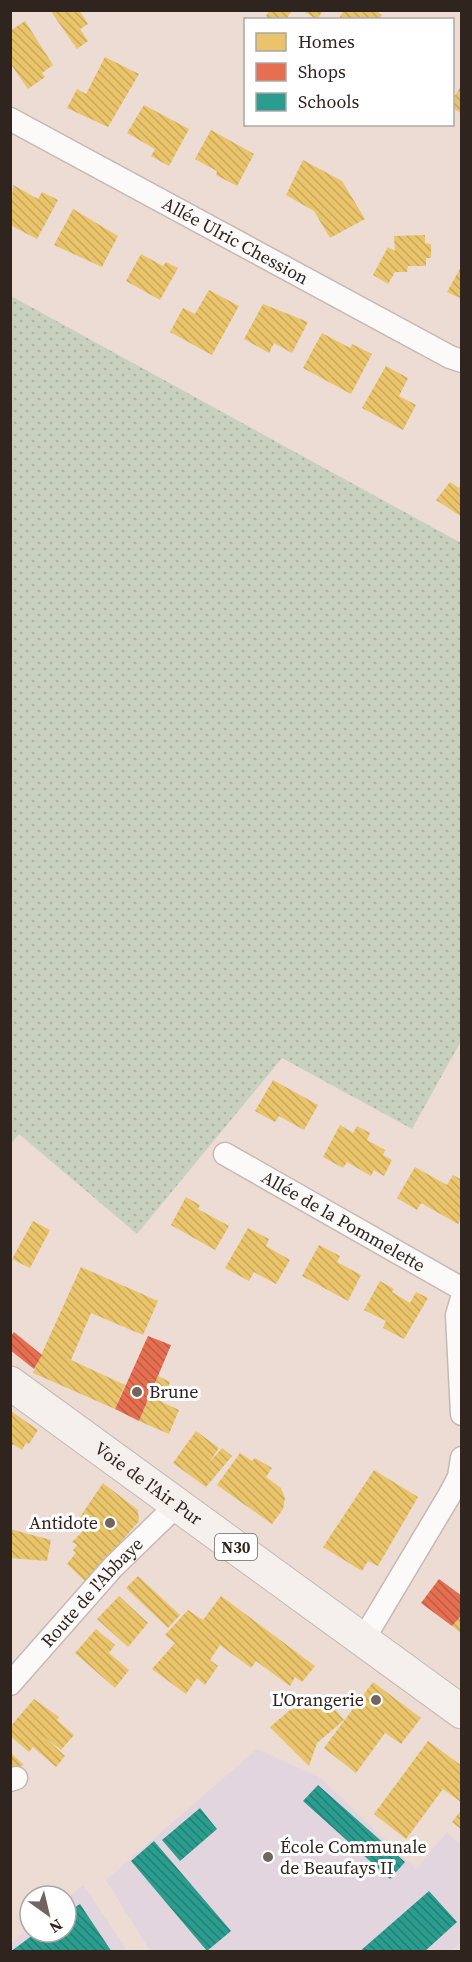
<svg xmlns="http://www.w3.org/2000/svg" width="472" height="1962" font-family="'Source Serif 4',serif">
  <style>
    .education { fill: #e3d5dd }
    .grass { fill: url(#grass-dots) }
    .homes { fill: url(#homes-back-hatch) }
    .shops { fill: url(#shops-back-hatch) }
    .schools { fill: url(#schools-back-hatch) }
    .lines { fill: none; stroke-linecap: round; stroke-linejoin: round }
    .street-casing { stroke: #c5b9b3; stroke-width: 25 }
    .primary-casing { stroke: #c3bab7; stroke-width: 35 }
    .street { stroke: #fcfaf9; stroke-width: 22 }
    .primary { stroke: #f5f0ec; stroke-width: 33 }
    .poi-dot { fill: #72645e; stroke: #fff; stroke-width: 2 }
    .labels { text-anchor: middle; stroke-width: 6; stroke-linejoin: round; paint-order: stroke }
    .shield { fill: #fff; stroke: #6e6662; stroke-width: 1.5 }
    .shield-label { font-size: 16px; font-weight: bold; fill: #30241f }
    .street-label { font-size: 18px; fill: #30241f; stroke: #fff }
    .poi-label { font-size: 18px; fill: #30241f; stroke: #fff; text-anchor: start }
  </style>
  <defs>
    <pattern id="grass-dots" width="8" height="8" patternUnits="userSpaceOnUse" patternTransform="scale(1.5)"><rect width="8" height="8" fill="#c8d1bd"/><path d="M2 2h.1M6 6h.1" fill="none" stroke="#acb3a2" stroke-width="1.8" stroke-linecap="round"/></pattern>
    <pattern id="homes-back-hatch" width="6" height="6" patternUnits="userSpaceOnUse" patternTransform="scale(1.5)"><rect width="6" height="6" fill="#e9c46a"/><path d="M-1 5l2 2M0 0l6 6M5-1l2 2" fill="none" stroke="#c8a85b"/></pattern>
    <pattern id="shops-back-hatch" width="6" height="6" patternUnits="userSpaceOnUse" patternTransform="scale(1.5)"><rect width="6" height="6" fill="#e76f51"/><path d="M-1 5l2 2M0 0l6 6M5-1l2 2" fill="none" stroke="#bc5b43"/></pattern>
    <pattern id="schools-back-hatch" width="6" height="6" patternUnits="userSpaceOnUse" patternTransform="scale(1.5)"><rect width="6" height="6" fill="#2a9d8f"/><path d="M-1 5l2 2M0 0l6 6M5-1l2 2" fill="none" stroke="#248074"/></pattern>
  </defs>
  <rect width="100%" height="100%" fill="#ecdcd4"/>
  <g class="education">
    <path d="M257,1749L321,1778L416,1869L447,1832L461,1845V1941L451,1952L150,1951L106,1880Z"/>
    <path d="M83,1885L127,1951H11L10,1944L30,1928V1932H66V1899Z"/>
  </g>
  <path class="grass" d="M11,296L461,543V1041L412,1129L282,1058L137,1234L19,1134L11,1144Z"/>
  <g class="homes">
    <path d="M50,10H79L88,24L80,29L88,41L77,49Z"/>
    <path d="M270,10H292L286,20H271L266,16Z"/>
    <path d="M302,10H323L317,20Z"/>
    <path d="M344,10H375L382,15L379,20H338Z"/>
    <path d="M25,21L53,65L42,73L45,77L28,89L10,63V31Z"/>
    <path d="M105,57L139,74L108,127L67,108L77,89L86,94Z"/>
    <path d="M462,84V114L453,108V99Z"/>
    <path d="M144,105L189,129L169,166L151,156L155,149L127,133Z"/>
    <path d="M211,130L254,154L237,186L216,175L217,171L195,159Z"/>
    <path d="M303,160L342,181L365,219L330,238L314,211L286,195Z"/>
    <path d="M13,185L38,199L42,192L58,200L37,239L10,225Z"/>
    <path d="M73,209L118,236L102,267L54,245Z"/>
    <path d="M425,235V243L431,244V258H426V266H408L407,272H395L388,284L373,275L388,247L395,251L394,236Z"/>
    <path d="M141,254L163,266L166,262L178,268L160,300L126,281Z"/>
    <path d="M462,265V299L447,292Z"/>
    <path d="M209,290L239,306L212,355L170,332L183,308L195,314Z"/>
    <path d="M263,304L308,322L292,353L274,343L269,353L244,339Z"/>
    <path d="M322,333L350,348L352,344L372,354L351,394L303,368Z"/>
    <path d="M386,366L408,378L399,396L416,405L403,430L362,408Z"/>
    <path d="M450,482L459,488L462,484V517L436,500Z"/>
    <path d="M273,1080L318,1105L304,1130L279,1116L275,1122L255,1111Z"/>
    <path d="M340,1125L353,1133L357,1126L370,1133L367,1140L385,1150L383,1155L392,1160L384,1176L374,1170L371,1176L347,1162L343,1168L323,1157Z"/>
    <path d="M415,1167L447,1185L453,1175L462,1180V1217L458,1224L421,1203L417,1210L397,1198Z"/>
    <path d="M186,1197L200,1205L198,1209L229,1226L215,1250L171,1225Z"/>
    <path d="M33,1221L50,1230L30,1268L12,1259Z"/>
    <path d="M248,1228L269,1239L266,1246L290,1260L276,1284L254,1272L249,1281L225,1268Z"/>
    <path d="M319,1245L340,1256L337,1262L361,1275L348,1301L302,1276Z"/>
    <path d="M81,1267L158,1301L143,1335L91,1313L71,1360L125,1385L115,1409L33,1373Z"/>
    <path d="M380,1281L394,1289L392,1292L410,1303L416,1292L428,1298L404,1339L383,1328L386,1321L364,1310Z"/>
    <path d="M158,1376L170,1382L162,1402L179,1410L169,1434L139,1421Z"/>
    <path d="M11,1411L38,1430L29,1444L26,1443L22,1450L13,1444L10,1448Z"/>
    <path d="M196,1431L219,1448L208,1464L222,1448L232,1456L206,1487L173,1463Z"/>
    <path d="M240,1453L252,1461L255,1458L272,1468L266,1477L281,1488L285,1498L283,1509L272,1524L217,1485Z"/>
    <path d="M374,1470L418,1497L378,1566L368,1561L362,1571L323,1547Z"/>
    <path d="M103,1483L138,1510L139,1521L86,1582L67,1564L76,1553L73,1550L77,1545L72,1542L89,1525L80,1517Z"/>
    <path d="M10,1529L51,1540L47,1561L10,1558Z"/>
    <path d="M138,1576L180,1615L168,1628L126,1588Z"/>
    <path d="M119,1596L148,1623L128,1647L97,1619Z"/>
    <path d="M221,1596L315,1666L302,1682L295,1677L290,1686L256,1661L251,1668L220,1645L210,1660L218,1666L205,1685L197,1678L186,1694L152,1669L175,1643L165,1635L188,1610L203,1620Z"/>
    <path d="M462,1615V1634L452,1626Z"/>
    <path d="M96,1629L115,1645L109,1653L129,1670L115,1688L75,1653Z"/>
    <path d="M373,1682L421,1718L401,1744L385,1733L356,1773L324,1748Z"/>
    <path d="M325,1698L344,1720L317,1743L309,1766L270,1727L290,1710Z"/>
    <path d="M34,1699L59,1717L57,1720L74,1735L61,1750L43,1736L65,1756L56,1767L33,1747L29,1752L10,1736V1727Z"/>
    <path d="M428,1741L462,1766V1803L443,1789L406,1839L374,1814Z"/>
    <path d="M10,1752L24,1765L10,1770Z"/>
    <path d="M462,1809V1830L452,1822Z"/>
  </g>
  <g class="shops">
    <path d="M14,1332L42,1355L34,1369L10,1350V1337Z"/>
    <path d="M148,1336L171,1345L139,1421L115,1409Z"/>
    <path d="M439,1579L462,1596V1615L452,1626L421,1603Z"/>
  </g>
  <g class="schools">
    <path d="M318,1785L405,1862L390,1879L303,1801Z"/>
    <path d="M200,1808L217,1829L180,1861L162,1840Z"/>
    <path d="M154,1841L231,1931L207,1951L131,1861Z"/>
    <path d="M429,1891L457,1922L424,1952H359Z"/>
    <path d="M80,1904L112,1952H10L37,1932H66V1913Z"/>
  </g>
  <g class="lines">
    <g class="street-casing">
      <g id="street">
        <path id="s1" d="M10,119L450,357L462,361"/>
        <path id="s2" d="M225,1154L462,1289"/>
        <path d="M462,1298L457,1315L462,1414"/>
        <path d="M363,1640L449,1496L459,1477L462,1458"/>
        <path id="s3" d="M10,1684L113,1567L177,1505"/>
        <path d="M10,1780L16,1778"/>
      </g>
    </g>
    <g class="primary-casing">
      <g id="primary">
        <path id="s4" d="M10,1383L462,1712"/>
      </g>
    </g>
    <use href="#street" class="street"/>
    <use href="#primary" class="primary"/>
  </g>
  <g class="poi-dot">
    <circle cx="137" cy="1392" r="6"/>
    <circle cx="110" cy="1523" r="6"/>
    <circle cx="376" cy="1700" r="6"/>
    <circle cx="268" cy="1857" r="6"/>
  </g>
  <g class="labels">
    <rect class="shield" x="215" y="1534" width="42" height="26" rx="4.5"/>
    <g class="shield-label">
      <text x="236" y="1553">N30</text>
    </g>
    <g class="street-label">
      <text dy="6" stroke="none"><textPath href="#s1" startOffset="256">Allée Ulric Chession</textPath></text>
      <text dy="6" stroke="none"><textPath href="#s2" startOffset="136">Allée de la Pommelette</textPath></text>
      <text dy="6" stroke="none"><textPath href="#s4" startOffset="171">Voie de l'Air Pur</textPath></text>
      <text dy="6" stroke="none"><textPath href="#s3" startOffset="123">Route de l'Abbaye</textPath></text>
    </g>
    <g class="poi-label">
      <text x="149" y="1398">Brune</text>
      <text x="98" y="1529" text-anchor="end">Antidote</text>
      <text x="364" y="1706" text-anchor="end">L'Orangerie</text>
      <text x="280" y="1853">École Communale<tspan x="280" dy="21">de Beaufays II</tspan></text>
    </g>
  </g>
  <rect width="472" height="1962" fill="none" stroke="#30241f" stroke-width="24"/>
  <rect x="244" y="18" width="210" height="108" fill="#ffffff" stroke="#aca7a5" stroke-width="1.5"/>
  <rect x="256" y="33" width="30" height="18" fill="#e9c46a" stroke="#aca7a5" stroke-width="1.5"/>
  <text x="298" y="48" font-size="18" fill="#30241f">Homes</text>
  <rect x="256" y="63" width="30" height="18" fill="#e76f51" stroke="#aca7a5" stroke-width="1.5"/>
  <text x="298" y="78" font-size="18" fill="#30241f">Shops</text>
  <rect x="256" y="93" width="30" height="18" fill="#2a9d8f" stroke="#aca7a5" stroke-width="1.5"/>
  <text x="298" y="108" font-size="18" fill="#30241f">Schools</text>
  <g transform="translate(48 1914) rotate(146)"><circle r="28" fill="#ffffff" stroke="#aca7a5" stroke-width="1.5"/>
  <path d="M0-4.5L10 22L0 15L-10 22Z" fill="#72645e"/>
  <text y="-9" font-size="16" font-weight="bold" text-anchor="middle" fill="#30241f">N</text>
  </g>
</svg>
